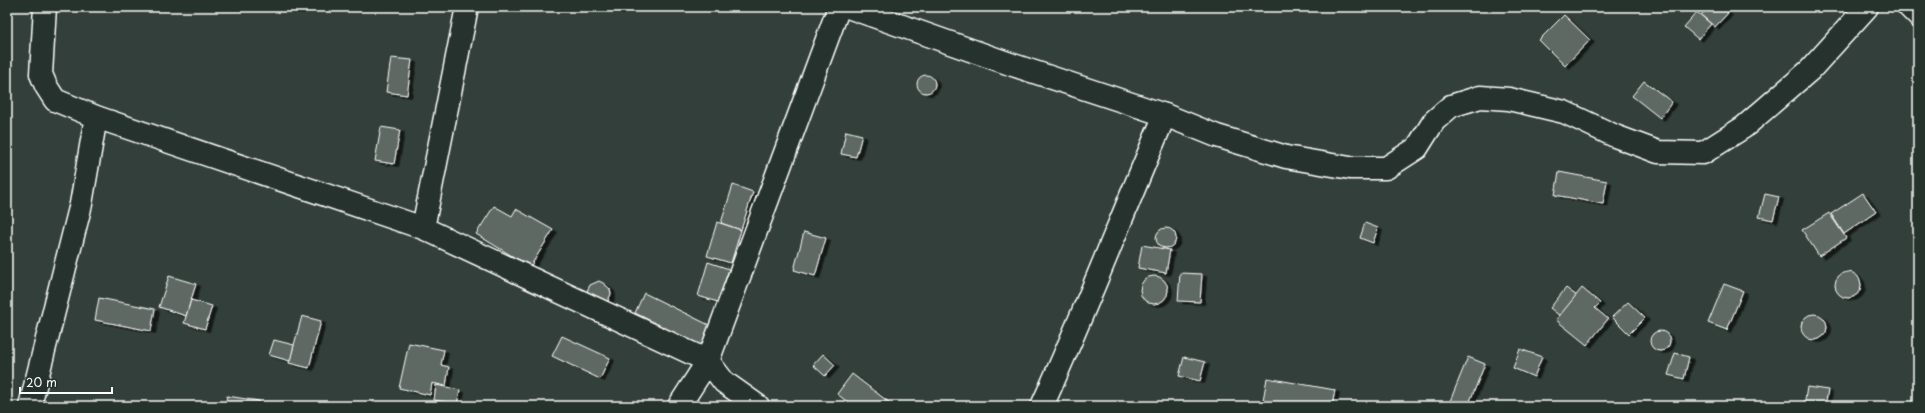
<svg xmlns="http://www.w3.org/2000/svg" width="1925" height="413" font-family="'Playpen Sans',sans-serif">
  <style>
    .building { fill: #5f6964; stroke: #fff; filter: url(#shadow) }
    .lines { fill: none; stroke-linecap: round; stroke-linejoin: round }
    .street-casing { stroke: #fff; stroke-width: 25 }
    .secondary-casing { stroke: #fff; stroke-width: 25 }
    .street { stroke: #26332d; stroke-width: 22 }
    .secondary { stroke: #26332d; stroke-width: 22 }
  </style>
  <defs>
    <filter id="shadow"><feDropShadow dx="4.5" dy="2.5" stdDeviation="0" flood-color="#0009"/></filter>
  </defs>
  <rect width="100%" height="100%" fill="#333f3a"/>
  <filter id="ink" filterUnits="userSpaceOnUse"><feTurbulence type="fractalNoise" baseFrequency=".025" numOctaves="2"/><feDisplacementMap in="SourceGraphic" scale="8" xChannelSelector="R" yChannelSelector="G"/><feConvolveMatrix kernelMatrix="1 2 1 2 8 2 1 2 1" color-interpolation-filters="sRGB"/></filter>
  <g filter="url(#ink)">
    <g class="building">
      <path d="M1708,7H1721L1728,13L1715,27L1701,15Z"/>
      <path d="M1697,12L1711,24L1698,39L1684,27Z"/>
      <path d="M1564,15L1590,40L1565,66L1539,40Z"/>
      <path d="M391,58L412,60L407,95L386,92Z"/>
      <circle cx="926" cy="84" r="9"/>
      <path d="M1644,81L1672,102L1660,118L1632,96Z"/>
      <path d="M381,127L400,130L394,164L375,161Z"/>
      <path d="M846,131L862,135L856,157L841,154Z"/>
      <path d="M1559,172L1607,181L1603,204L1555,195Z"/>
      <path d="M733,185L753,192L741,230L721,223Z"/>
      <path d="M1863,193L1876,212L1844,234L1831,214Z"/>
      <path d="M1765,194L1779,197L1773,220L1759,217Z"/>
      <path d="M494,206L512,216L516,209L553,230L530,267L476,234Z"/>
      <path d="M1829,213L1846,238L1819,256L1802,230Z"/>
      <path d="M717,222L741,230L731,263L707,256Z"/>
      <path d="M1365,223L1378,228L1373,243L1360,238Z"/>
      <circle cx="1166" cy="238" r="10"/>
      <path d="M804,232L826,238L815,276L794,270Z"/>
      <path d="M1142,245L1170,250L1166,273L1138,268Z"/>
      <path d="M708,262L729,269L718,302L698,296Z"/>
      <circle cx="1848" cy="285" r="13"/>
      <path d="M1180,273L1202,274L1200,302L1178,301Z"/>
      <circle cx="1154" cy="290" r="14"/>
      <path d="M169,276L196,284L186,316L159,307Z"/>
      <path d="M599,281L603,283L610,289L611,294L607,303L586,293L590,285Z"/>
      <path d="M1724,284L1743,291L1727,330L1708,323Z"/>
      <path d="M1566,288L1577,296L1560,316L1550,308Z"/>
      <path d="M1582,288L1600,303L1595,308L1608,319L1587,345L1556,320Z"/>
      <path d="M644,293L711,326L701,346L635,313Z"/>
      <path d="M99,298L155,309L151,331L95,320Z"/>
      <path d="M191,300L212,306L205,329L184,323Z"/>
      <path d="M1628,302L1645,318L1629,334L1612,317Z"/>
      <circle cx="1814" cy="327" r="13"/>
      <path d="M302,316L321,321L309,368L289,363Z"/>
      <circle cx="1660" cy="341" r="10"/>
      <path d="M562,336L610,358L600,379L552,356Z"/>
      <path d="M274,340L294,345L290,361L269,355Z"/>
      <path d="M409,343L444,350L441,365L449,367L446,386L432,383L430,395L399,388Z"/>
      <path d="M1520,349L1542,357L1534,377L1513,368Z"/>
      <path d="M1675,353L1689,357L1684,379L1668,375Z"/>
      <path d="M823,354L835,365L825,376L813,365Z"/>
      <path d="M1184,357L1205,362L1200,381L1179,376Z"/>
      <path d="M1468,357L1485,364L1468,406H1448Z"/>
      <path d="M852,374L890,403L887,406H853L837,394Z"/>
      <path d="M1267,378L1335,390L1332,406H1262Z"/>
      <path d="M436,385L460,390L457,404L434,400Z"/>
      <path d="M1807,387L1828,390L1825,406H1804Z"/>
      <path d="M227,396L259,401V406H225Z"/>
    </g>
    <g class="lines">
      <g class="street-casing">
        <g id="street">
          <path d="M45,7L41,74L46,86L55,100L96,117L423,228L708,361L724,382L758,406"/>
          <path d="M848,7L1013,65L1165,115L1217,136L1286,157L1350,168H1386L1417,148L1434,121L1451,106L1480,97L1509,99L1564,112L1615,136L1658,152L1703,153L1744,127L1810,70L1867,7"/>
          <path d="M423,228L467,7"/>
          <path d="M30,406L81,204L96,117"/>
          <path d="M679,406L708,361L839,7"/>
          <path d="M1042,406C1086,310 1123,212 1165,115"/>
        </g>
      </g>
      <g class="secondary-casing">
        <path id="secondary" d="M1909,7L1918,16"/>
      </g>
      <use href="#street" class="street"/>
      <use href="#secondary" class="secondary"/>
    </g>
  </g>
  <rect width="1925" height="413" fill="none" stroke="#26332d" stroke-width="24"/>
  <rect x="12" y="12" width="1901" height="389" fill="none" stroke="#fff" stroke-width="1.5" filter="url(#ink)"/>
  <path d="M20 387v6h92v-6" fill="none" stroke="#ffffff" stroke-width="2"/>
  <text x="26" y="387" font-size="12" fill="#ffffff" stroke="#26332d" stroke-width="3" paint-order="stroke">20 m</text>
</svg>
